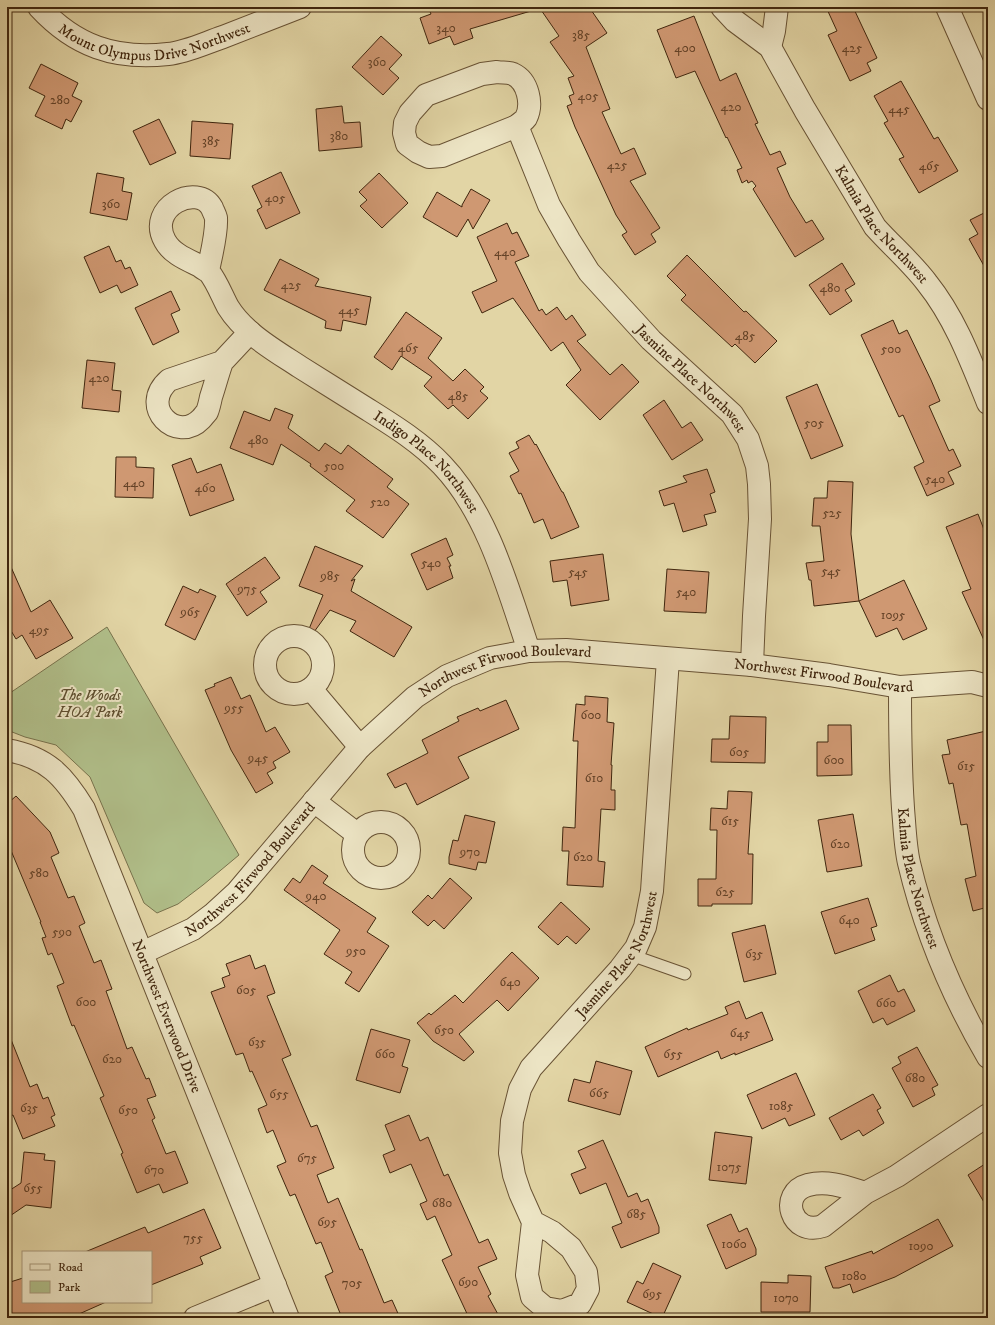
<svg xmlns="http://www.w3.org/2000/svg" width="995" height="1325" font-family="'IM FELL DW Pica',serif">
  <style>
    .green { fill: #b0be89; stroke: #78724c }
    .building { fill: #cf9872; stroke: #40260e }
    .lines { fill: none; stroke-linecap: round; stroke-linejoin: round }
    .service-casing { stroke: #685234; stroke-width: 13 }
    .minor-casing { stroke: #685234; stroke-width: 24 }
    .tertiary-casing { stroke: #685234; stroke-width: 24 }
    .service { stroke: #ece4c4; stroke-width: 11 }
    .minor { stroke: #ece4c4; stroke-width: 22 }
    .tertiary { stroke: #ece4c4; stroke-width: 22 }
    .labels { text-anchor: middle; stroke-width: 4; stroke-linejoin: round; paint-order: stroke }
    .number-label { font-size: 13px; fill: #644227 }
    .street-label { font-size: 15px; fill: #40260e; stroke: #ece4c4 }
    .park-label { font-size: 15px; font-style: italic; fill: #5c4c2d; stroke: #ece4c4 }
  </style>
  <rect width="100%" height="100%" fill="#e2d5a5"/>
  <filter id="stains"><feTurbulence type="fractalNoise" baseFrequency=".005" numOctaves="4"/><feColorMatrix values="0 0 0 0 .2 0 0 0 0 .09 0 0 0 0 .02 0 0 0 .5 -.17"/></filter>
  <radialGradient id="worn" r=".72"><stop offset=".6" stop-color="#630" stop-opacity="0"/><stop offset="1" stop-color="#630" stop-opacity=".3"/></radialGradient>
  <path class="green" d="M107,627L239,855L203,885L178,904L157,913L144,903L90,777L56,745L25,737L7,730V695Z"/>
  <g class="building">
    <path d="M428,7H530L531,11L470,29L473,38L454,45L450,36L429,44L420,18L431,14Z"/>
    <path d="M539,7H589L607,33L586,47L610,109L602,112L621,154L634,148L646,174L630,181L660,228L651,234L656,242L635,255L622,235L627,232L616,215L575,127L567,106L572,104L569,96L574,94L568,78L574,76L550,42L559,36Z"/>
    <path d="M826,7H853L877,58L867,63L871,71L850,81L828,35L837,31Z"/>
    <path d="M694,16L720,81L736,73L758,123L755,124L770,155L780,151L786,164L777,168L790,197L806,223L812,220L824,239L795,257L753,189L756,186L752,181L748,183L747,180L742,183L737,170L742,168L727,137L726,138L695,71L676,78L657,30Z"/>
    <path d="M381,36L402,55L389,69L399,78L383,95L352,67Z"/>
    <path d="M41,64L78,83L72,96L82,101L71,122L66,119L62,129L35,116L45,96L29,88Z"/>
    <path d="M901,81L934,139L938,137L958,171L919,193L899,159L904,157L884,123L888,121L874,96Z"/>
    <path d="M342,106L344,123L360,122L362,147L319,151L316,109Z"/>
    <path d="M159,119L176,153L150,165L133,131Z"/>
    <path d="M192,121L233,124L230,159L190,156Z"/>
    <path d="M281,172L300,213L266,229L257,210L262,207L252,186Z"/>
    <path d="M97,173L124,178L122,191L132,193L127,220L90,213Z"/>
    <path d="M379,173L408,203L382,228L360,206L367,200L359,192Z"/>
    <path d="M471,189L490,200L473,229L468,219L457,237L423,217L437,192L462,207V205Z"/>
    <path d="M988,211V273L969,239L978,234L970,220Z"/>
    <path d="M507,223L512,234L517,232L529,256L515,262L539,311L542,309L546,315L557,307L566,320L572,315L586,335L577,341L610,375L622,364L639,382L600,420L566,385L581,370L563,342L551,351L513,298L482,313L472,292L497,281L477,237Z"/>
    <path d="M109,246L116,262L121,260L125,269L130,267L138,285L121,293L117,285L100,293L84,257Z"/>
    <path d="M687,255L744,312L746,311L777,341L755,363L735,344L732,347L681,300L686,295L667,276Z"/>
    <path d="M280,259L319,279L315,286L371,297L366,325L343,320L341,331L325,328L326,321L264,290Z"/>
    <path d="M842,263L855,284L845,290L852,301L830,315L809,285Z"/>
    <path d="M171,291L180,310L171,314L179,332L153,345L135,308Z"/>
    <path d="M406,312L442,338L428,358L453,381L465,369L484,387L480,391L488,398L468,419L453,405L448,409L424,386L432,377L401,356L392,370L374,357Z"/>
    <path d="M893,320L899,334L907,330L931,380L940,401L929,406L949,451L953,449L961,466L948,472L954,484L927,496L914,467L924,462L903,415L899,417L861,335Z"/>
    <path d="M87,360L115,363L112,390L121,391L119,412L82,408Z"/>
    <path d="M817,384L843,446L811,459L786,397Z"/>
    <path d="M664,400L682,428L691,422L703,440L672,460L643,415Z"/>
    <path d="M275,408L293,415L288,428L319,451L325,443L341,454L348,445L393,479L387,487L409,504L383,538L346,511L355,500L310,466L311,464L281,444L273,465L230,448L244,411L270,421Z"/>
    <path d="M529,435L535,445L536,444L562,492H563L579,527L551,539L543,519L534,523L521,493L519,494L510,476L519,471L509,453L519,448L516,442Z"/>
    <path d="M116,457H136V467L154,468L153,498L115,497Z"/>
    <path d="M191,458L197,473L221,464L234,500L190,516L172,465Z"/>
    <path d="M707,469L715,492L710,494L716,512L704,515L707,525L683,532L674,503L664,506L659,491L687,482L683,476Z"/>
    <path d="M828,481L853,482L851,534L859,601L814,606L811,580H809L806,563L824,561L820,526H812L814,498H827Z"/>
    <path d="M978,514L988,540V649L962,592L971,589L946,527Z"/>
    <path d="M446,538L453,555L447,558L451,566H449L453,578L427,590L411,554Z"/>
    <path d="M315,546L363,566L351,581L355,579L351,591L412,627L394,657L350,631L356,621L330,610L314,632L309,629L323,595L299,586Z"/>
    <path d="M603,554L609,600L571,606L567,580L553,582L550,561Z"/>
    <path d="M265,557L280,578L260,592L267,602L247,616L226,584Z"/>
    <path d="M7,558L31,612L50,600L73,638L36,659L22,635L16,639L7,624Z"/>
    <path d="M667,569L709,572L706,613L664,611Z"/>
    <path d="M904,580L927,629L903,640L897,628L876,637L859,601Z"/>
    <path d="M183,586L198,593L200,589L216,596L195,640L165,625Z"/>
    <path d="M231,677L241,699L250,695L266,732L275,727L290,752L273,762L276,768L267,773L273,783L256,793L231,750L205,690L215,686L214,684Z"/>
    <path d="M585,696L608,698L607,722L614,723L611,765H612L611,790H615V810L601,809L598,861L605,862L603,887L567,885L569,851H562L563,827L575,828L578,741H573L576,704L585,705Z"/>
    <path d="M506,700L519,729L458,757L469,778L417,805L406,783L395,788L387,774L428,753L422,740L459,721L457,717L478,708L480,711Z"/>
    <path d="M730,716L766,717L765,763L711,762L712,739H729Z"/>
    <path d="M828,725H851L852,775L817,776V742H828Z"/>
    <path d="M986,731L988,740V907L973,911L965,879L976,876L967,824L961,825L953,783L949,784L942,755L950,754L947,740Z"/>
    <path d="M728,791L752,792L748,854H753L752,904H712V906H698V879H716L717,830H710L711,808L727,809Z"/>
    <path d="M16,796L50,832L59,853L51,857L68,898L74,896L85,923L79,926L94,963L101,960L112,989L106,991L127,1049L132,1047L146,1079L149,1078L156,1096L147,1099L155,1118L152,1120L166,1154L175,1151L188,1183L163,1193L159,1184L137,1193L121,1154L123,1153L100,1098L104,1096L74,1025L72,1026L57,986L64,983L52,953L48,955L42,938L46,937L40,922H41L7,841V804Z"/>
    <path d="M853,814L862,866L827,872L818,820Z"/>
    <path d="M465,815L495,822L486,863L478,862L476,870L449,864V857L453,840L458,841Z"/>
    <path d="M312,865L328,876L323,883L376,918L367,932L389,946L359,992L345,983L352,972L324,954L340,930L284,890L293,878L300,883Z"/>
    <path d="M450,878L472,898L444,929L434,920L428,926L412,912L428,895L432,899Z"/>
    <path d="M868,898L877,926L871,928L875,940L835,954L821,912Z"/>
    <path d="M561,902L590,929L576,944L567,936L558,945L538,927Z"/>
    <path d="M765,925L776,974L744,982L732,933Z"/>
    <path d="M512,952L539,978L508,1011L497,1000L459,1034L474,1052L464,1061L433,1041L417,1023L429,1013L431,1015L455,995L463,1003Z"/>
    <path d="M250,955L255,969L265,965L275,993L267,996L291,1055L282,1059L311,1127L317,1125L334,1168L317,1175L328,1203L338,1198L360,1250L362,1249L384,1303L392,1300L400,1318H342L325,1276L333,1272L321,1242L316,1244L295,1194L290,1196L277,1166L286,1162L273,1130L267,1133L258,1109L267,1105L252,1071L250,1072L243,1053L236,1055L211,992L225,987L222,978L230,975L226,964Z"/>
    <path d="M890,975L898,992L904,989L915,1011L887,1025L883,1018L873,1023L858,991Z"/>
    <path d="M739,1001L746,1019L762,1012L773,1040L735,1055V1053L721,1059L718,1051L658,1077L645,1047L687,1028L688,1030L728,1014L725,1007Z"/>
    <path d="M371,1029L410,1040L402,1066L408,1068L400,1093L356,1080Z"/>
    <path d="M7,1032H8L30,1087L37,1084L43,1099L48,1097L55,1115L51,1117L55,1126L23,1139L13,1115L7,1117Z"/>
    <path d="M917,1047L938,1085L932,1088L935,1095L913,1107L892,1068L901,1063L898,1057Z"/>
    <path d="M596,1061L632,1071L620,1115L568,1101L574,1079L590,1083Z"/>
    <path d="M796,1073L815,1115L789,1126L785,1118L762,1129L747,1095Z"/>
    <path d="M873,1094L881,1108L877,1110L884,1123L863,1136L859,1130L841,1140L829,1118Z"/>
    <path d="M409,1115L420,1141L428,1137L444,1176L448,1174L479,1243L488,1239L497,1259L478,1267L491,1294L488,1296L500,1318H469L442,1260L452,1255L435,1216L427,1220L420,1204L427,1201L411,1164L390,1173L383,1155L395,1150L385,1125Z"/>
    <path d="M715,1132L752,1137L746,1184L709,1180Z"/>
    <path d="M603,1140L628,1197L637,1193L641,1202L648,1199L659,1227V1233L621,1248L612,1227L622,1223L606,1183L580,1194L571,1174L586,1168L578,1151Z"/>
    <path d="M24,1152L45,1154L44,1160L55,1161L51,1208L26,1205L7,1218V1192L21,1183Z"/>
    <path d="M988,1162V1209L968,1175Z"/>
    <path d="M204,1209L221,1248L200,1257L203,1264L151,1285V1252H85L145,1227L148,1233Z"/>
    <path d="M731,1214L739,1232L747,1228L756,1249V1255L726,1269L707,1225Z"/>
    <path d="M938,1219L953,1246L895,1277L853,1293L850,1284L839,1288H833L825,1267L872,1251L873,1254Z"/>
    <path d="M653,1263L681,1276L662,1318L627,1302L637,1281L643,1284Z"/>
    <path d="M788,1275L811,1276L810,1312H761V1282L788,1283Z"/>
    <path d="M23,1278V1302H106L70,1318H7V1283Z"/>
  </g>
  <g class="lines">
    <g class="service-casing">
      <path id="service" d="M631,955L685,974"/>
    </g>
    <g class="minor-casing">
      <g id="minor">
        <path id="s1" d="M722,7L735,21L770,47L805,110L875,227C892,246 912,263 927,283C955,318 971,361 988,403"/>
        <path d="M770,47L774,31L777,7"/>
        <path d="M497,72C502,73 508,72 513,74C528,81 533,104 526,118C524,121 520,123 517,126L442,156L429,157L418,152L407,144L404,133L405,123L410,113L426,95L482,74Z"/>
        <path id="s2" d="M517,126L549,205L569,240L589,272L651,340L732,414L748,439L757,466L759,484L760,519L754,616L752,665"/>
        <path id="s3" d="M208,271C211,255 217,234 216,218C215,214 213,211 212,208C198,182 146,207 165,241C172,254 188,260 200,266C202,268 206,270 209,272C217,282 222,296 228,307C244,333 274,350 300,367C322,381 345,395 367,409C394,426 420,442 442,465C488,513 508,589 529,651"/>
        <path d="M222,362C218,373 215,385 211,397C210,402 209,407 207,412C205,414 203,417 201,419C177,444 138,407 169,380L222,362L250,332"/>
        <circle cx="294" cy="665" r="29"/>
        <path id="s4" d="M900,687C900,732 900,776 904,821C905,835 906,850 909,863C925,931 953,997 988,1057"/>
        <path d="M311,689L360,747"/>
        <path id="s5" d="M7,750C47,757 64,776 84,809L288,1318"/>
        <path d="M314,801L357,834"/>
        <circle cx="381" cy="850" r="28"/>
        <path id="s6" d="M142,953L193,929L213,914L237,892L360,747L415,697L447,676L490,658L529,651L566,650L752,665L829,675L900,687L972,682L988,686"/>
        <path d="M865,1193C846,1187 828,1180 808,1185C778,1193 791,1237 823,1226L865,1193L897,1176L988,1115"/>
        <path id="s7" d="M533,1222L552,1232L571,1248L586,1272L588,1289L580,1304L562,1311L545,1308L532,1297L527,1275L533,1222L520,1193L514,1175L510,1153L512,1121L520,1089L531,1068L620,969L636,948L645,927L652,891L668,659"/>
        <path d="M195,1318L275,1285"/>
      </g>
    </g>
    <g class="tertiary-casing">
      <g id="tertiary">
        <path id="s8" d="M39,7C75,46 115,60 168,54C187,52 205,43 223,37C249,27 274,17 300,7"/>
        <path d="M947,7L988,99"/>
      </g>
    </g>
    <use href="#service" class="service"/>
    <use href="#minor" class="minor"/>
    <use href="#tertiary" class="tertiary"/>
  </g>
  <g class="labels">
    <g class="number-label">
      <text x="446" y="32">340</text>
      <text x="581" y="39">385</text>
      <text x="685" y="52">400</text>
      <text x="852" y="52">425</text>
      <text x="377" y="66">360</text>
      <text x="588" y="100">405</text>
      <text x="60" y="104">280</text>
      <text x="731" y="111">420</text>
      <text x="899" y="113">445</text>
      <text x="339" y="140">380</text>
      <text x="211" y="145">385</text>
      <text x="617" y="169">425</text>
      <text x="929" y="170">465</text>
      <text x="275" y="202">405</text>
      <text x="111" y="208">360</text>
      <text x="505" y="256">440</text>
      <text x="291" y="289">425</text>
      <text x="830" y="292">480</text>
      <text x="349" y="314">445</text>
      <text x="745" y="340">485</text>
      <text x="408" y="352">465</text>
      <text x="891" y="353">500</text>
      <text x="99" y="382">420</text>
      <text x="458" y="400">485</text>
      <text x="814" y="427">505</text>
      <text x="258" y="444">480</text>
      <text x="334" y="470">500</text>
      <text x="935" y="483">540</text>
      <text x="134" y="487">440</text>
      <text x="205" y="492">460</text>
      <text x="380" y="506">520</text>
      <text x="832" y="517">525</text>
      <text x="431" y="567">540</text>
      <text x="831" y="575">545</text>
      <text x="578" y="576">545</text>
      <text x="330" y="580">985</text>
      <text x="247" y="593">975</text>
      <text x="686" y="596">540</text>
      <text x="190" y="616">965</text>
      <text x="893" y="619">1095</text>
      <text x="39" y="634">495</text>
      <text x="234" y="712">955</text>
      <text x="591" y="719">600</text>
      <text x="739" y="756">605</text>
      <text x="258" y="762">945</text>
      <text x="834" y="764">600</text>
      <text x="966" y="770">615</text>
      <text x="594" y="782">610</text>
      <text x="730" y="825">615</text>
      <text x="840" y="848">620</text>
      <text x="470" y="856">970</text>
      <text x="583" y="861">620</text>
      <text x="39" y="877">580</text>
      <text x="725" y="896">625</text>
      <text x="316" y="900">940</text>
      <text x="849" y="924">640</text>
      <text x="62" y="936">590</text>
      <text x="356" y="955">950</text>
      <text x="754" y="958">635</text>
      <text x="510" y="986">640</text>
      <text x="246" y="994">605</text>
      <text x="86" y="1006">600</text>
      <text x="886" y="1007">660</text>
      <text x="444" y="1034">650</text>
      <text x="740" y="1037">645</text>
      <text x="257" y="1046">635</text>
      <text x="385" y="1058">660</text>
      <text x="673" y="1058">655</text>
      <text x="112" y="1063">620</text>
      <text x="915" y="1082">680</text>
      <text x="599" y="1097">665</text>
      <text x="279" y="1098">655</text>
      <text x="781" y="1110">1085</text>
      <text x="29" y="1112">635</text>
      <text x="128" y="1114">650</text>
      <text x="307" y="1162">675</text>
      <text x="729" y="1171">1075</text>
      <text x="154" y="1174">670</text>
      <text x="33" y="1192">655</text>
      <text x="442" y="1207">680</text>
      <text x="636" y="1218">685</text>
      <text x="327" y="1226">695</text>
      <text x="193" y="1242">755</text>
      <text x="734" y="1248">1060</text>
      <text x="921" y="1250">1090</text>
      <text x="854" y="1280">1080</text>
      <text x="468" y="1286">690</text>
      <text x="352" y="1287">705</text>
      <text x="652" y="1298">695</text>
      <text x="786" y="1302">1070</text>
    </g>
    <g class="street-label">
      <text dy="5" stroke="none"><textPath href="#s8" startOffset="129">Mount Olympus Drive Northwest</textPath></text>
      <text dy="5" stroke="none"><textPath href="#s1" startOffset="273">Kalmia Place Northwest</textPath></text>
      <text dy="5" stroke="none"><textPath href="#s2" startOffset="311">Jasmine Place Northwest</textPath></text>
      <text dy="5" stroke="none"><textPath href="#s3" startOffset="499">Indigo Place Northwest</textPath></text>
      <text dy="5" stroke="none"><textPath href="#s6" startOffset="799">Northwest Firwood Boulevard</textPath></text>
      <text dy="5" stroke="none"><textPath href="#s6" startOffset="475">Northwest Firwood Boulevard</textPath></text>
      <text dy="5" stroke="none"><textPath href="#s6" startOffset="139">Northwest Firwood Boulevard</textPath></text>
      <text dy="5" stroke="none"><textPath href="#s4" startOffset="193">Kalmia Place Northwest</textPath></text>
      <text dy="5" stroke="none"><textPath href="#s7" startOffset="545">Jasmine Place Northwest</textPath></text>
      <text dy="5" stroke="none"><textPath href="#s5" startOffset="324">Northwest Everwood Drive</textPath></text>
    </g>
    <g class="park-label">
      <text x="90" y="700">The Woods<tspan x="90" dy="17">HOA Park</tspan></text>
    </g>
  </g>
  <rect width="995" height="1325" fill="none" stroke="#e2d5a5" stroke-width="24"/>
  <rect x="8" y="8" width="979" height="1309" fill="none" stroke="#40260e" stroke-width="2"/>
  <rect x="12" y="12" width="971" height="1301" fill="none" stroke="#40260e"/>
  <rect x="22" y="1251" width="130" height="52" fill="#ece4c4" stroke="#a7987b"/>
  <rect x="30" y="1264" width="20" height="6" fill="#ece4c4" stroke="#a7987b"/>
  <text x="58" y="1271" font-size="12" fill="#40260e">Road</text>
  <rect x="30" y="1281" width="20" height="12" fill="#b0be89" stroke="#a7987b"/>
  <text x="58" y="1291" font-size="12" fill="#40260e">Park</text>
  <rect width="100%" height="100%" filter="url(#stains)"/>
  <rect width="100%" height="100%" fill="url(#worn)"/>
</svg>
